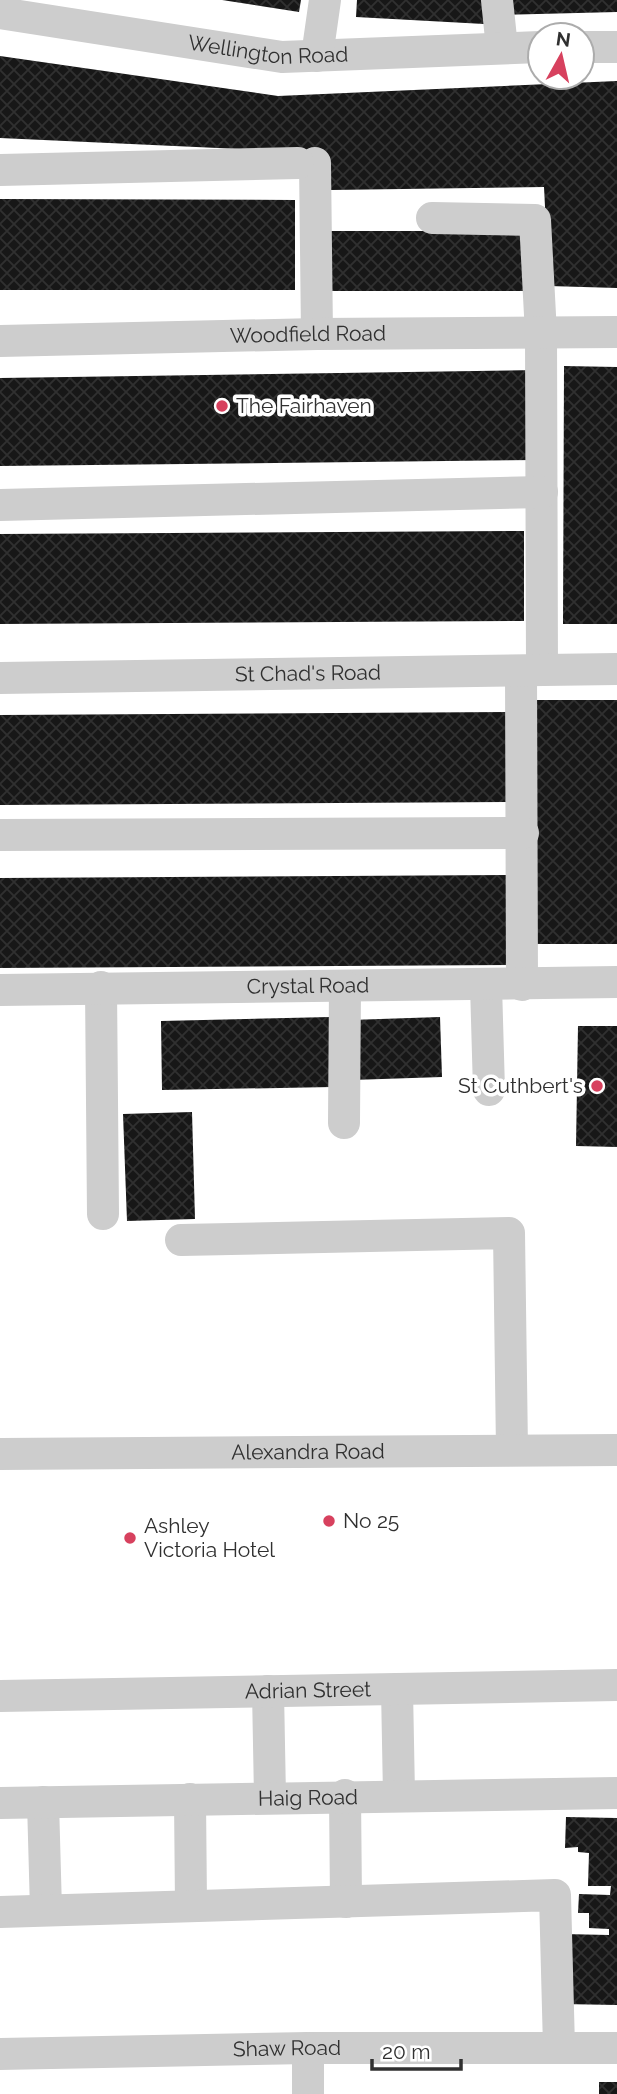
<svg xmlns="http://www.w3.org/2000/svg" width="617" height="2094" font-family="Raleway,sans-serif">
  <style>
    .building { fill: url(#building-cross-hatch) }
    .lines { fill: none; stroke-linecap: round; stroke-linejoin: round }
    .minor { stroke: #cdcdcd; stroke-width: 32 }
    .poi-dot { fill: #d7415e; stroke: #fff; stroke-width: 2.5 }
    .labels { text-anchor: middle; stroke-width: 7; stroke-linejoin: round; paint-order: stroke }
    .street-label { font-size: 21px; fill: #303030; stroke: #fff }
    .poi-label { font-size: 21px; fill: #303030; stroke: #fff; text-anchor: start }
  </style>
  <defs>
    <pattern id="building-cross-hatch" width="8" height="8" patternUnits="userSpaceOnUse" patternTransform="scale(1.75)"><rect width="8" height="8" fill="#171717"/><path d="M0 0l8 8M0 8l8-8" fill="none" stroke="#303030"/></pattern>
  </defs>
  <rect width="100%" height="100%" fill="#fff"/>
  <g class="building">
    <path d="M222,0H301L299,12Z"/>
    <path d="M357,0H485L484,24L356,17Z"/>
    <path d="M503,0H617V12L503,15Z"/>
    <path d="M0,56L278,96L617,81V288L549,286L544,187L331,190L327,153L0,138Z"/>
    <path d="M0,199L295,200V290H0Z"/>
    <rect x="327" y="231" width="199" height="60"/>
    <path d="M564,366L617,367V624H563Z"/>
    <path d="M536,370L537,460L0,466V378Z"/>
    <path d="M524,531V621L0,624V534Z"/>
    <path d="M536,700H617V944H534Z"/>
    <path d="M507,712V802L0,805V715Z"/>
    <path d="M508,875L509,965L0,968V878Z"/>
    <path d="M330,1017L332,1087L162,1090L161,1021Z"/>
    <path d="M440,1017L442,1077L352,1080L350,1020Z"/>
    <path d="M578,1026H617V1147L576,1146Z"/>
    <path d="M192,1112L195,1219L127,1221L123,1114Z"/>
    <path d="M566,1817L617,1818V2005L561,2004L563,1934L609,1935V1929L589,1928V1913H578L579,1894L610,1895L611,1886H588L589,1853L578,1852V1847L565,1848Z"/>
    <rect x="599" y="2082" width="18" height="12"/>
  </g>
  <g class="lines">
    <g class="minor">
      <path d="M497,0L502,48"/>
      <path id="s1" d="M0,13L282,57L540,47"/>
      <path d="M582,47H617"/>
      <path d="M317,56L325,0"/>
      <path d="M315,163L317,334"/>
      <path d="M0,170L298,163"/>
      <path d="M432,218L535,220L541,334L542,670"/>
      <path id="s2" d="M0,341L317,334L617,332"/>
      <path d="M0,505L542,492"/>
      <path d="M521,671L522,985"/>
      <path id="s3" d="M0,678L617,669"/>
      <path d="M0,835L523,833"/>
      <path d="M486,985L489,1090"/>
      <path d="M101,987L103,1214"/>
      <path id="s4" d="M0,990L617,982"/>
      <path d="M344,1123L345,986"/>
      <path d="M181,1240L509,1233L512,1450"/>
      <path id="s5" d="M0,1454L617,1450"/>
      <path d="M397,1689L399,1795"/>
      <path d="M268,1691L270,1797"/>
      <path id="s6" d="M0,1696L617,1685"/>
      <path d="M345,1795L346,1902"/>
      <path d="M190,1799L191,1905"/>
      <path d="M43,1802L46,1910"/>
      <path id="s7" d="M0,1803L617,1793"/>
      <path d="M0,1912L555,1895L559,2047"/>
      <path id="s8" d="M0,2054L308,2048H617"/>
      <path d="M308,2094V2048"/>
    </g>
  </g>
  <g class="poi-dot">
    <circle cx="222" cy="406" r="7"/>
    <circle cx="597" cy="1086" r="7"/>
    <circle cx="329" cy="1521" r="7"/>
    <circle cx="130" cy="1538" r="7"/>
  </g>
  <g class="labels">
    <g class="street-label">
      <text dy="7" stroke="none"><textPath href="#s1" startOffset="271">Wellington Road</textPath></text>
      <text dy="7" stroke="none"><textPath href="#s2" startOffset="308">Woodfield Road</textPath></text>
      <text dy="7" stroke="none"><textPath href="#s3" startOffset="308">St Chad's Road</textPath></text>
      <text dy="7" stroke="none"><textPath href="#s4" startOffset="308">Crystal Road</textPath></text>
      <text dy="7" stroke="none"><textPath href="#s5" startOffset="308">Alexandra Road</textPath></text>
      <text dy="7" stroke="none"><textPath href="#s6" startOffset="308">Adrian Street</textPath></text>
      <text dy="7" stroke="none"><textPath href="#s7" startOffset="308">Haig Road</textPath></text>
      <text dy="7" stroke="none"><textPath href="#s8" startOffset="287">Shaw Road</textPath></text>
    </g>
    <g class="poi-label">
      <text x="236" y="413">The Fairhaven</text>
      <text x="583" y="1093" text-anchor="end">St Cuthbert's</text>
      <text x="343" y="1528">No 25</text>
      <text x="144" y="1533">Ashley<tspan x="144" dy="24">Victoria Hotel</tspan></text>
    </g>
  </g>
  <g transform="translate(561 56) rotate(8)"><circle r="33" fill="#ffffff" stroke="#acacac" stroke-width="2"/>
  <path d="M0-5L12 26L0 18L-12 26Z" fill="#d7415e"/>
  <text y="-10" font-size="19" font-weight="bold" text-anchor="middle" fill="#303030">N</text>
  </g>
  <path d="M372 2059v10h89v-10" fill="none" stroke="#303030" stroke-width="3.5"/>
  <text x="382" y="2059" font-size="21" fill="#303030" stroke="#ffffff" stroke-width="5" paint-order="stroke">20 m</text>
</svg>
